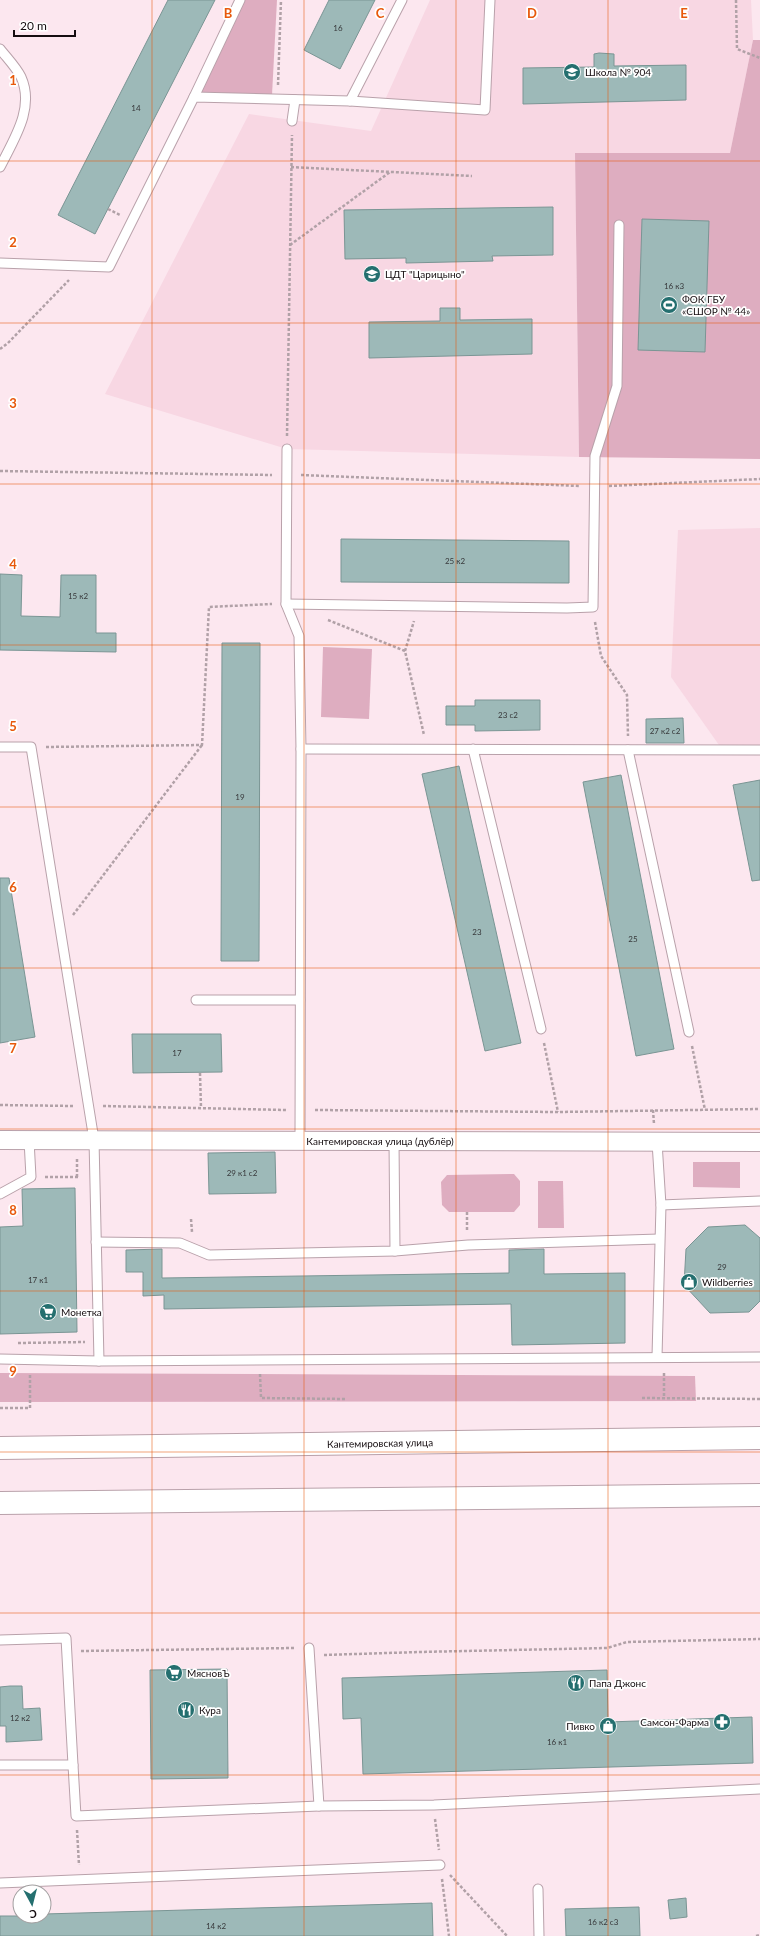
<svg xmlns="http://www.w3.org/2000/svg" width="760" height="1936" font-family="Lato,sans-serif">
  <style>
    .built { fill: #f8d7e3 }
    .green { fill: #deadc0 }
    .building { fill: #9db9b8; stroke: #7a9594 }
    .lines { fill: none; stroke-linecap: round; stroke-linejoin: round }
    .service-casing { stroke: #b9a1aa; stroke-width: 11 }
    .minor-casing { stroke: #b9a1aa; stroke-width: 20 }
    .primary-casing { stroke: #b9a1aa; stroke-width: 24 }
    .path { stroke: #b1a1a7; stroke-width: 2.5; stroke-dasharray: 3 2; stroke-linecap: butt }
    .service { stroke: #fff; stroke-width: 9 }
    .minor { stroke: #fff; stroke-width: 18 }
    .primary { stroke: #fff; stroke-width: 22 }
    .grid { fill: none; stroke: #e8590c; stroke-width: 1; stroke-opacity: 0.55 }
    .labels { text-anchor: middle; stroke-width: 3.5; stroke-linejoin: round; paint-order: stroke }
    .number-label { font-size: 8px; fill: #37383a }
    .poi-label { font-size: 10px; fill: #150d10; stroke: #fff; text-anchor: start }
    .street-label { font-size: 10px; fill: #150d10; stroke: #fff }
    .grid-label { font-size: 13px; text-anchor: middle; font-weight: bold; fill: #e8590c; stroke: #fff; stroke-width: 3.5; stroke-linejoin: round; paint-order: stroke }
  </style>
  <rect width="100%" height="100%" fill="#fce7ef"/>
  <g class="built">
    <path d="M430,0H751L753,40L730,153H575L579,457L287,449L105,394L249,114L371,131Z"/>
    <path d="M760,528V746L719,745L671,677L678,530Z"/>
  </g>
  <g class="green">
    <path d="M244,0H277L272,95L201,92Z"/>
    <path d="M753,40H760V459L579,457L575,153H730Z"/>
    <path d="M323,647L372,649L369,719L321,717Z"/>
    <path d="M693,1162H740V1188L693,1187Z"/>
    <path d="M514,1174L520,1181V1205L514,1212H449L442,1205L441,1182L447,1175Z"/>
    <path d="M538,1181H563L564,1228H538Z"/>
    <path d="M0,1373L695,1376L696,1401L0,1402Z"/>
  </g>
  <g class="building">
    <path d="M168,0H215L95,234L58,215Z"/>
    <path d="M329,0H375L340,69L304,50Z"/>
    <path d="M599,53L614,54V66L686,65V100L523,104V68L594,67V54Z"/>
    <path d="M553,207V255L492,256L493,261L406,263V258L345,259L344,210Z"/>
    <path d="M642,219L709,221L705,352L638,350Z"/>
    <path d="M440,308H460V320L532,319V354L369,358V322L440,321Z"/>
    <path d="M341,539L569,541V583L341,582Z"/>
    <path d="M0,574L22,575L21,616L60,617L61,575H96V633H116V652L0,650Z"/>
    <path d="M222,643H260L259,961H221Z"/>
    <path d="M475,700H540V730L475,731V725H446V706H475Z"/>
    <path d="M683,718L684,743H646V719Z"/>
    <path d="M459,766L521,1043L485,1051L422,774Z"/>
    <path d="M621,775L674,1049L636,1056L583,782Z"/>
    <path d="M760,780V880L752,881L733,785Z"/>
    <path d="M0,878H9L35,1037L0,1043Z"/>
    <path d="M132,1034H221L222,1072L133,1073Z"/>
    <path d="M275,1152L276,1193L209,1194L208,1153Z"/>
    <path d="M75,1188L77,1332L0,1334V1227L23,1226L22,1189Z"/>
    <path d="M745,1225L760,1238V1301L749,1312L710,1313L684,1285L686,1249L708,1227Z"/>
    <path d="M162,1249V1278L509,1273V1250L544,1249V1274L625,1273V1343L512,1345L511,1304L164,1309V1295L143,1296V1272H126V1250Z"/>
    <path d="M227,1669L228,1778L151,1779L150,1670Z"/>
    <path d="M607,1670L608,1722L752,1717L753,1763L363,1774L361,1718L343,1719L342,1678Z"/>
    <path d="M10,1686H22L23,1709L40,1708L42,1740L6,1742V1726H0V1687Z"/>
    <path d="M686,1898L687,1917L670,1919L668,1900Z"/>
    <path d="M432,1903L433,1936H0V1916H44V1914Z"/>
    <path d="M639,1907L640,1936H566L565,1909Z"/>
  </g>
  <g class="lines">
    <g class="service-casing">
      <g id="service">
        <path d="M0,49C7,58 16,67 21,77C35,108 14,139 0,167"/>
        <path d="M194,97L240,0"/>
        <path d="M350,101L485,110L490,0"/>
        <path d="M292,121L295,100"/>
        <path d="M0,263L109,267L194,97L350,101L402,0"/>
        <path d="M287,449L286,604L299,636L301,749L300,1140"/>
        <path d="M286,604L567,608L593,607L595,456L617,386L619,225"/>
        <path d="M0,747H31L94,1140L99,1361"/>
        <path d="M301,749L760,750"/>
        <path d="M473,749L541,1029"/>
        <path d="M628,750L689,1032"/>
        <path d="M196,1000H300"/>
        <path d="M394,1141L395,1251"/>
        <path d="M657,1142L661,1205L657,1357"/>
        <path d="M0,1194L31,1177L29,1140"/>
        <path d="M661,1205L760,1201"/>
        <path d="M96,1242L180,1243L209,1255L395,1251L468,1245L659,1239"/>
        <path d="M0,1359L99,1361L760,1357"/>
        <path d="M0,1640L66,1638L73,1765H0"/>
        <path d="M309,1648L319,1806L434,1805L760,1789"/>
        <path d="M73,1765L76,1816L319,1806"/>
        <path d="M0,1883L440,1865"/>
        <path d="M538,1889L539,1936"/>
      </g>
    </g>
    <g class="minor-casing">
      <path id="minor" d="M0,1140L760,1142"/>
    </g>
    <g class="primary-casing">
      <g id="primary">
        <path d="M0,1448L760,1438"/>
        <path d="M0,1503L760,1495"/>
      </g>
    </g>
    <g class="path">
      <path d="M736,0L737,49L760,58"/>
      <path d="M278,85L281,0"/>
      <path d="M291,167L472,176"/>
      <path d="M108,209L120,215"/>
      <path d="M290,245L390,172"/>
      <path d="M0,349L8,343L69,280"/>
      <path d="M287,436L292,135"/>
      <path d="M0,471L272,475"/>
      <path d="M301,475L580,486"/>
      <path d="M609,486L760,479"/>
      <path d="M328,620L405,651L424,735"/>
      <path d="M595,622L601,656L627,695L628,736"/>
      <path d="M405,651L414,621"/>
      <path d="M46,747L202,745L209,607L272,604"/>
      <path d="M73,915L202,745"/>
      <path d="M544,1043L558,1112"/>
      <path d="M692,1046L705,1110"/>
      <path d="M200,1073L201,1108"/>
      <path d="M0,1105L74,1106"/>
      <path d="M103,1106L286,1110"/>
      <path d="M315,1110L558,1112L760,1109"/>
      <path d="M653,1110L654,1124"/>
      <path d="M45,1177H80"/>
      <path d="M77,1177V1159"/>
      <path d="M467,1212V1231"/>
      <path d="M191,1219L192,1232"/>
      <path d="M18,1343L85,1342"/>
      <path d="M664,1373V1398"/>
      <path d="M260,1374L261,1398L346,1399"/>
      <path d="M642,1398L760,1399"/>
      <path d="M0,1408H30V1374"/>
      <path d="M81,1651L294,1648"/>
      <path d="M324,1655L419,1652L607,1648L627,1642L760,1639"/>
      <path d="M435,1819L439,1850"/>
      <path d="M77,1830L79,1865"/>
      <path d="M450,1875L507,1936"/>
      <path d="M442,1879L449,1936"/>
      <path d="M756,1936L760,1935"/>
    </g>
    <use href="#service" class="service"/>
    <use href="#minor" class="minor"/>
    <use href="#primary" class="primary"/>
  </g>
  <path class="grid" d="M152,0V1936M304,0V1936M456,0V1936M608,0V1936M0,161H760M0,323H760M0,484H760M0,645H760M0,807H760M0,968H760M0,1129H760M0,1291H760M0,1452H760M0,1613H760M0,1775H760"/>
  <defs>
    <g id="school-disc" transform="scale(0.9)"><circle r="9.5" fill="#246f6f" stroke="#fff"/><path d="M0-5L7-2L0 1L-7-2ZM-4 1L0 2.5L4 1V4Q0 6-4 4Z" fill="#fff"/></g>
    <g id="stadium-disc" transform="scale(0.9)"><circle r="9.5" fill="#246f6f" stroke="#fff"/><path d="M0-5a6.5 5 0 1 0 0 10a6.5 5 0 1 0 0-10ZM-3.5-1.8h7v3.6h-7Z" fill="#fff"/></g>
    <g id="shop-disc" transform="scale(0.9)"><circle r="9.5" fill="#246f6f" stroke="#fff"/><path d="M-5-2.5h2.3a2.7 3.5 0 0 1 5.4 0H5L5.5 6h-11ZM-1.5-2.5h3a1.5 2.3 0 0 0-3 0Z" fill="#fff"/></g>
    <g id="supermarket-disc" transform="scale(0.9)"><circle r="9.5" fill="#246f6f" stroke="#fff"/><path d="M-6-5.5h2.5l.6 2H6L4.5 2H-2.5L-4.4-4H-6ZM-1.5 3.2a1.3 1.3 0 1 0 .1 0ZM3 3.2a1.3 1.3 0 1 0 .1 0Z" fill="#fff"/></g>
    <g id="restaurant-disc" transform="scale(0.9)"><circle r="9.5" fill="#246f6f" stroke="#fff"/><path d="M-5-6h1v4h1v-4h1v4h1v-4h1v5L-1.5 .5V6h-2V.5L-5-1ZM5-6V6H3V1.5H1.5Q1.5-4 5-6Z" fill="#fff"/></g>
    <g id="pharmacy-disc" transform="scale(0.9)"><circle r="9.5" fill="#246f6f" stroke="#fff"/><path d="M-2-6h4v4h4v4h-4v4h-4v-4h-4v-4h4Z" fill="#fff"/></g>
  </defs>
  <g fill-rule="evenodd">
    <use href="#school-disc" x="572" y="72"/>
    <use href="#school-disc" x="372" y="274"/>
    <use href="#stadium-disc" x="669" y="305"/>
    <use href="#shop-disc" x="689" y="1282"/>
    <use href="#supermarket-disc" x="48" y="1312"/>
    <use href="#supermarket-disc" x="174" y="1673"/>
    <use href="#restaurant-disc" x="576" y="1683"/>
    <use href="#restaurant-disc" x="186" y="1710"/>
    <use href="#pharmacy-disc" x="722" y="1722"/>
    <use href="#shop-disc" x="608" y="1726"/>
  </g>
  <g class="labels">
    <g class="number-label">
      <text x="338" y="31">16</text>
      <text x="136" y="111">14</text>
      <text x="674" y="289">16 к3</text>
      <text x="455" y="564">25 к2</text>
      <text x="78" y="599">15 к2</text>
      <text x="508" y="718">23 с2</text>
      <text x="665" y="734">27 к2 с2</text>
      <text x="240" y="800">19</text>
      <text x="477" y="935">23</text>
      <text x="633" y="942">25</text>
      <text x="177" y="1056">17</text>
      <text x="242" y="1176">29 к1 с2</text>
      <text x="722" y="1270">29</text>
      <text x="38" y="1283">17 к1</text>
      <text x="20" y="1721">12 к2</text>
      <text x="557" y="1745">16 к1</text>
      <text x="603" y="1925">16 к2 с3</text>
      <text x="216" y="1929">14 к2</text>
    </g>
    <g class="poi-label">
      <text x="585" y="76">Школа № 904</text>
      <text x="385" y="278">ЦДТ "Царицыно"</text>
      <text x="682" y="303">ФОК ГБУ<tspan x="682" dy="12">«СШОР № 44»</tspan></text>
      <text x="702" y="1286">Wildberries</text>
      <text x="61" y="1316">Монетка</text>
      <text x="187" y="1677">МясновЪ</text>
      <text x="589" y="1687">Папа Джонс</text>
      <text x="199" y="1714">Кура</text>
      <text x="709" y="1726" text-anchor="end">Самсон-Фарма</text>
      <text x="595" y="1730" text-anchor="end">Пивко</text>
    </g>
    <g class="street-label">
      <text x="380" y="1145">Кантемировская улица (дублёр)</text>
      <text transform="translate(380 1443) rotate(-1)" y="4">Кантемировская улица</text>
    </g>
  </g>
  <g class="grid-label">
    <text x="228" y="18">B</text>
    <text x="380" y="18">C</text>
    <text x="532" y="18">D</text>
    <text x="684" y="18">E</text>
    <text x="13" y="85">1</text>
    <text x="13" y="247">2</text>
    <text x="13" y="408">3</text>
    <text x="13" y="569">4</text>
    <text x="13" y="731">5</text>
    <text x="13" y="892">6</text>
    <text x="13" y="1053">7</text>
    <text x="13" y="1215">8</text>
    <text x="13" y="1376">9</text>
  </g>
  <g transform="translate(32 1904) rotate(173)"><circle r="19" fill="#ffffff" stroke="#a19e9f"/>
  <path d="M0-3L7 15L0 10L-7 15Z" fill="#246f6f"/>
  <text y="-6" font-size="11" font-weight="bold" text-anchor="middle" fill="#150d10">С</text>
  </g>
  <path d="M14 30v6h61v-6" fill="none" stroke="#150d10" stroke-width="2"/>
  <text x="20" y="30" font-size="12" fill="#150d10" stroke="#ffffff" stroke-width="3" paint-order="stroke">20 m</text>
</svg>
